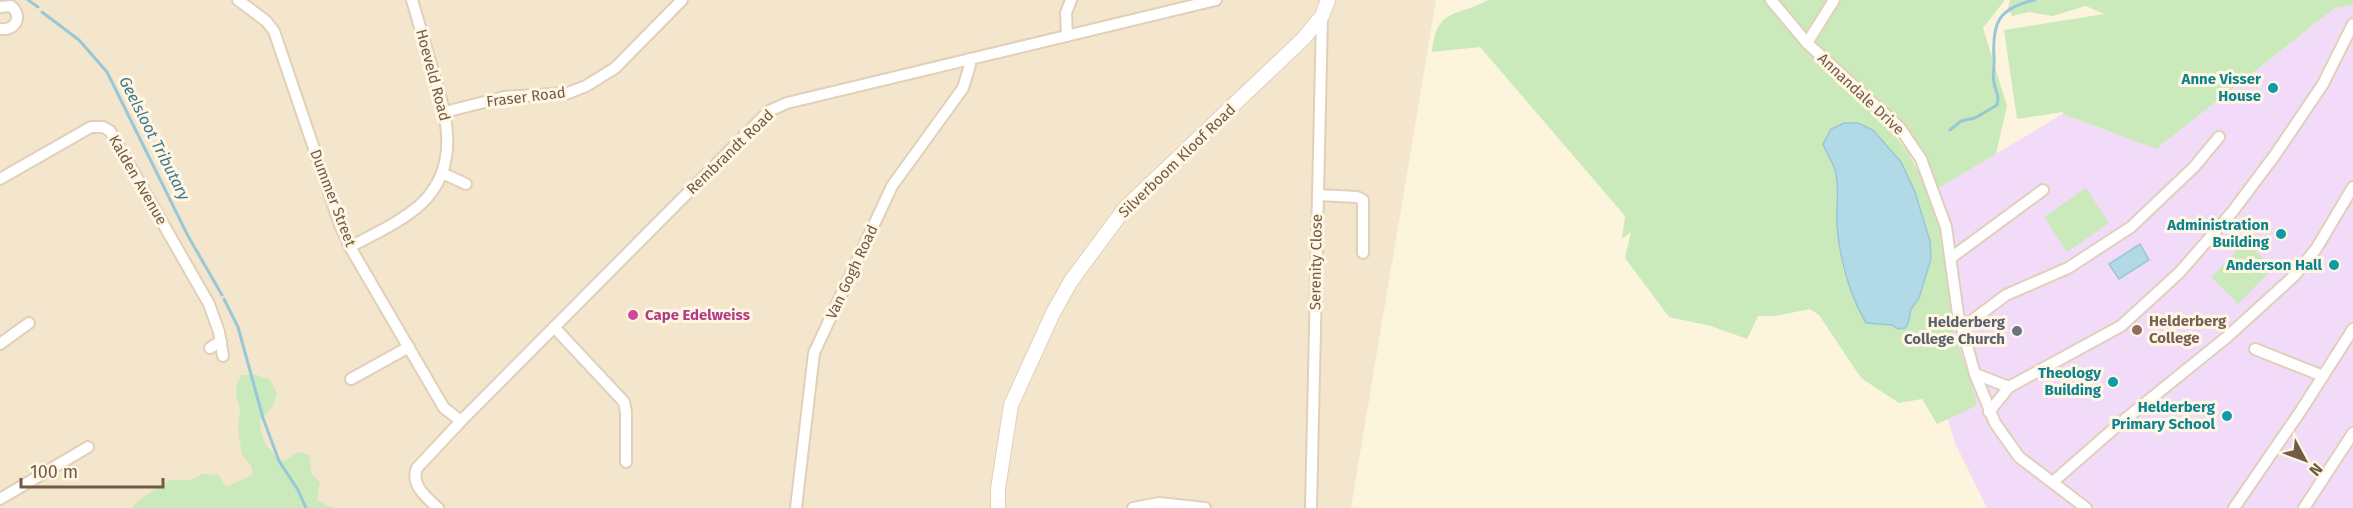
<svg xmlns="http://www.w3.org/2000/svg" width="2353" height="508" font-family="'Fira Sans',sans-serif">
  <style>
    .residential { fill: #f4e6cc }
    .education { fill: #f1dbf8 }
    .green { fill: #caeabc; fill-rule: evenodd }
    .water { fill: #b2d9e6; stroke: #98c7d8; stroke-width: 1.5 }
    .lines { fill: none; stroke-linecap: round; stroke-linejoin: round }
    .stream { stroke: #98c7d8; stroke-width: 3 }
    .minor-casing { stroke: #e0d0ba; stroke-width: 14 }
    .tertiary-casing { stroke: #e0d0ba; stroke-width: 16 }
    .minor { stroke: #fff; stroke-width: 10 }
    .tertiary { stroke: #fff; stroke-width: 14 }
    .culture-dot { fill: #0f9aa8; stroke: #fff7e4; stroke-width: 2 }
    .hotel-dot { fill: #d1479c; stroke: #fff7e4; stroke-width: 2 }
    .education-dot { fill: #8d6e63; stroke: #fff7e4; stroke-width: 2 }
    .worship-dot { fill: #6b7280; stroke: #fff7e4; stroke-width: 2 }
    .labels { text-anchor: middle; stroke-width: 6; stroke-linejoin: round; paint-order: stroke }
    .street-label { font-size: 15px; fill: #735a46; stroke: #fff7e4 }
    .culture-label { font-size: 15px; font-weight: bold; fill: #0d838f; stroke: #fff7e4; text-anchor: end }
    .hotel-label { font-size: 15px; font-weight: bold; fill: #b23c85; stroke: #fff7e4; text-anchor: start }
    .education-label { font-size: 15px; font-weight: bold; fill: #785e54; stroke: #fff7e4; text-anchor: start }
    .worship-label { font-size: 15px; font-weight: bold; fill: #5b616d; stroke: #fff7e4; text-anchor: end }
    .water-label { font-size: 16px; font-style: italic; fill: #42798e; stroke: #fff7e4 }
  </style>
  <rect width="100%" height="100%" fill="#fdf4dd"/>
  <path class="residential" d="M0,0H1436L1351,508H0Z"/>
  <path class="education" d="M2353,5V508H1987L1955,443L1889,217L2063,114L2156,149L2335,8Z"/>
  <g class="green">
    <path d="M1488,0H1769L1839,76L1837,79L1891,130L1909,154L1924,182L1936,213L1954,293L1951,323L1976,399V406L1937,424L1922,399L1899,403L1861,378L1819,315L1810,309L1775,316H1758L1747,339L1711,326L1669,317L1625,258L1631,232L1622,239L1625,216L1480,47L1432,52C1437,6 1456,18 1488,0ZM1844,123H1858L1873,130L1901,162L1915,192L1919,298L1911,309L1860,313L1843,270L1837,225L1836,175L1833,163L1826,152L1823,144L1831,129Z"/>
    <path d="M1778,0H1830L1809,36Z"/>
    <path d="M1837,0H2005L1983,28L2007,106L1996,154L1937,189L1925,159L1812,42Z"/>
    <path d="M2010,0H2353V5L2335,8L2156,149L2063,114V112L2017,119L2004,30L2104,14L2086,6L2052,16L2029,12L2012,16L2008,8Z"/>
    <path d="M2086,188L2109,223L2067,252L2044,217Z"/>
    <path d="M2246,241L2273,268L2238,304L2211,277Z"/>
    <path d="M241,375H257L270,380L277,393L273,406L260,421C262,442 266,449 284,461L298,452L309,455L312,475L320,482L317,500L332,508H132L139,500L170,480H190L202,474L219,475L226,487L252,475V467L242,455L238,429L240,410L236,395L237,384Z"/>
  </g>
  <g class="water">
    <path d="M1844,123H1858L1873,130L1901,162L1915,192L1930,241L1931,259L1919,298L1911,309L1908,324L1905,328L1898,329L1892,325L1866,323C1848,292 1840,261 1837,226C1836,209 1839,191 1836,174C1834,163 1827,155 1823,144L1831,129Z"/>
    <path d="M2140,244L2149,260L2119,279L2109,264Z"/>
  </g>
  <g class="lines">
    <g class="stream">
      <path d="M28,0L38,7"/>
      <path d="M42,12L79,40L107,72L188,236L222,295"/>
      <path d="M1950,130L1961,121L1975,118L1997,105C2000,93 1995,93 1994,82C1992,75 1995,66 1994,58C1992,23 1998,8 2035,0"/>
      <path d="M224,299L238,327L263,418L279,461L298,490L306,508"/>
    </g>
    <g class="minor-casing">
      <g id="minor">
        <path d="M238,0L266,21L274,31L340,225L350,247L444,408L461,421"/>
        <path d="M1771,0L1807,43L1900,128L1921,159L1946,227L1958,314L1975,374L1995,423L2019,457L2086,508"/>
        <path d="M0,7L11,6C23,16 16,31 0,29"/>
        <path d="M1067,36L1066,13L1071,0"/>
        <path d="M1807,43L1834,0"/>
        <path d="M445,112L504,97L568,93L586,86L615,68L682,0"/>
        <path d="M442,173L466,184"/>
        <path d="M0,179L91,127H103L110,131L209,304L219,332L223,356"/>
        <path d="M1318,195L1357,197L1363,200V253"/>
        <path d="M350,247C374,234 401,222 421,204C461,166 447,117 433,71C426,47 419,24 412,0"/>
        <path d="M1952,257L2043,190"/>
        <path d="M554,327L624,402L626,412V462"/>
        <path d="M1962,328L2006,295L2068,268L2131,227L2194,167L2219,137"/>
        <path d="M0,344L29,323"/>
        <path d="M210,348L221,341"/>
        <path d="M2255,349L2323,376"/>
        <path d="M1975,374L2009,387"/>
        <path d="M351,379L409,347"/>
        <path d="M1989,412L2009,387L2121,326L2180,272L2233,211L2275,155L2323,84L2353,24"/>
        <path d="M2054,481L2118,425L2227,337L2294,276L2316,249L2353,187"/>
        <path d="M0,499L88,447"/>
        <path d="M438,508C427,498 410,485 417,468L461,421L769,111L787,103L1216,0"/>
        <path d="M796,508L814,353L892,186L963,88L970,65L969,59"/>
        <path d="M1133,508L1159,503L1205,508"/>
        <path d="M1311,508L1322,16"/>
        <path d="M2234,508L2302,409L2353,329"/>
        <path d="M2304,508L2353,433"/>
      </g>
    </g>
    <g class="tertiary-casing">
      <path id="tertiary" d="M998,508V489L1011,405L1053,313L1071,281L1125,208L1304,38L1322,16L1328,0"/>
    </g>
    <use href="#minor" class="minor"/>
    <use href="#tertiary" class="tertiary"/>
  </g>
  <g class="culture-dot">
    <circle cx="2273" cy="88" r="6"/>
    <circle cx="2281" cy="234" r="6"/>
    <circle cx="2334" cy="265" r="6"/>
    <circle cx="2113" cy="382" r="6"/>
    <circle cx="2227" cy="416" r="6"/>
  </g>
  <circle class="hotel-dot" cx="633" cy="315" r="6"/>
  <circle class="education-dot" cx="2137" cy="330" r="6"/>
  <circle class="worship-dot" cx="2017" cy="331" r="6"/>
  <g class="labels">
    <g class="street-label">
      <text transform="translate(433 75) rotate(75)" y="5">Hoeveld Road</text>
      <text transform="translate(1861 94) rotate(43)" y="5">Annandale Drive</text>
      <text transform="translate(526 97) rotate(-7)" y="5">Fraser Road</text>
      <text transform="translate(730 152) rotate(-44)" y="5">Rembrandt Road</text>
      <text transform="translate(1177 161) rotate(-44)" y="5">Silverboom Kloof Road</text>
      <text transform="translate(138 180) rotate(60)" y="5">Kalden Avenue</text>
      <text transform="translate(333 198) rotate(69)" y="5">Dummer Street</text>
      <text transform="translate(1316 262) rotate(-89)" y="5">Serenity Close</text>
      <text transform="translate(852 272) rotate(-65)" y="5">Van Gogh Road</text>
    </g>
    <g class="culture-label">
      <text x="2261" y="84">Anne Visser<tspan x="2261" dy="17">House</tspan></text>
      <text x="2269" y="230">Administration<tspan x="2269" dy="17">Building</tspan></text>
      <text x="2322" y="270">Anderson Hall</text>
      <text x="2101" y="378">Theology<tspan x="2101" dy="17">Building</tspan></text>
      <text x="2215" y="412">Helderberg<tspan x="2215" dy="17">Primary School</tspan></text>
    </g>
    <g class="hotel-label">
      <text x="645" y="320">Cape Edelweiss</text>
    </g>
    <g class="education-label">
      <text x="2149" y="326">Helderberg<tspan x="2149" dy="17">College</tspan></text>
    </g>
    <g class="worship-label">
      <text x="2005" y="327">Helderberg<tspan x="2005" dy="17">College Church</tspan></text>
    </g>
    <g class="water-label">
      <text transform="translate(155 138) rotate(63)" y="6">Geelsloot Tributary</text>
    </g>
  </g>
  <g transform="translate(2305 460) rotate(131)" stroke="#fff7e4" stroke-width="4.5" paint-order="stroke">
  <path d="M0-4.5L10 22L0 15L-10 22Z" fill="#735a46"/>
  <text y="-9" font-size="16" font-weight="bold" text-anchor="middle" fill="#735a46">N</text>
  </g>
  <path d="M21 478v9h142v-9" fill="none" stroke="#735a46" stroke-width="3"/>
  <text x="30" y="478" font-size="18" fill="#735a46" stroke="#fff7e4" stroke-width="4.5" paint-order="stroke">100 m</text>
</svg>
